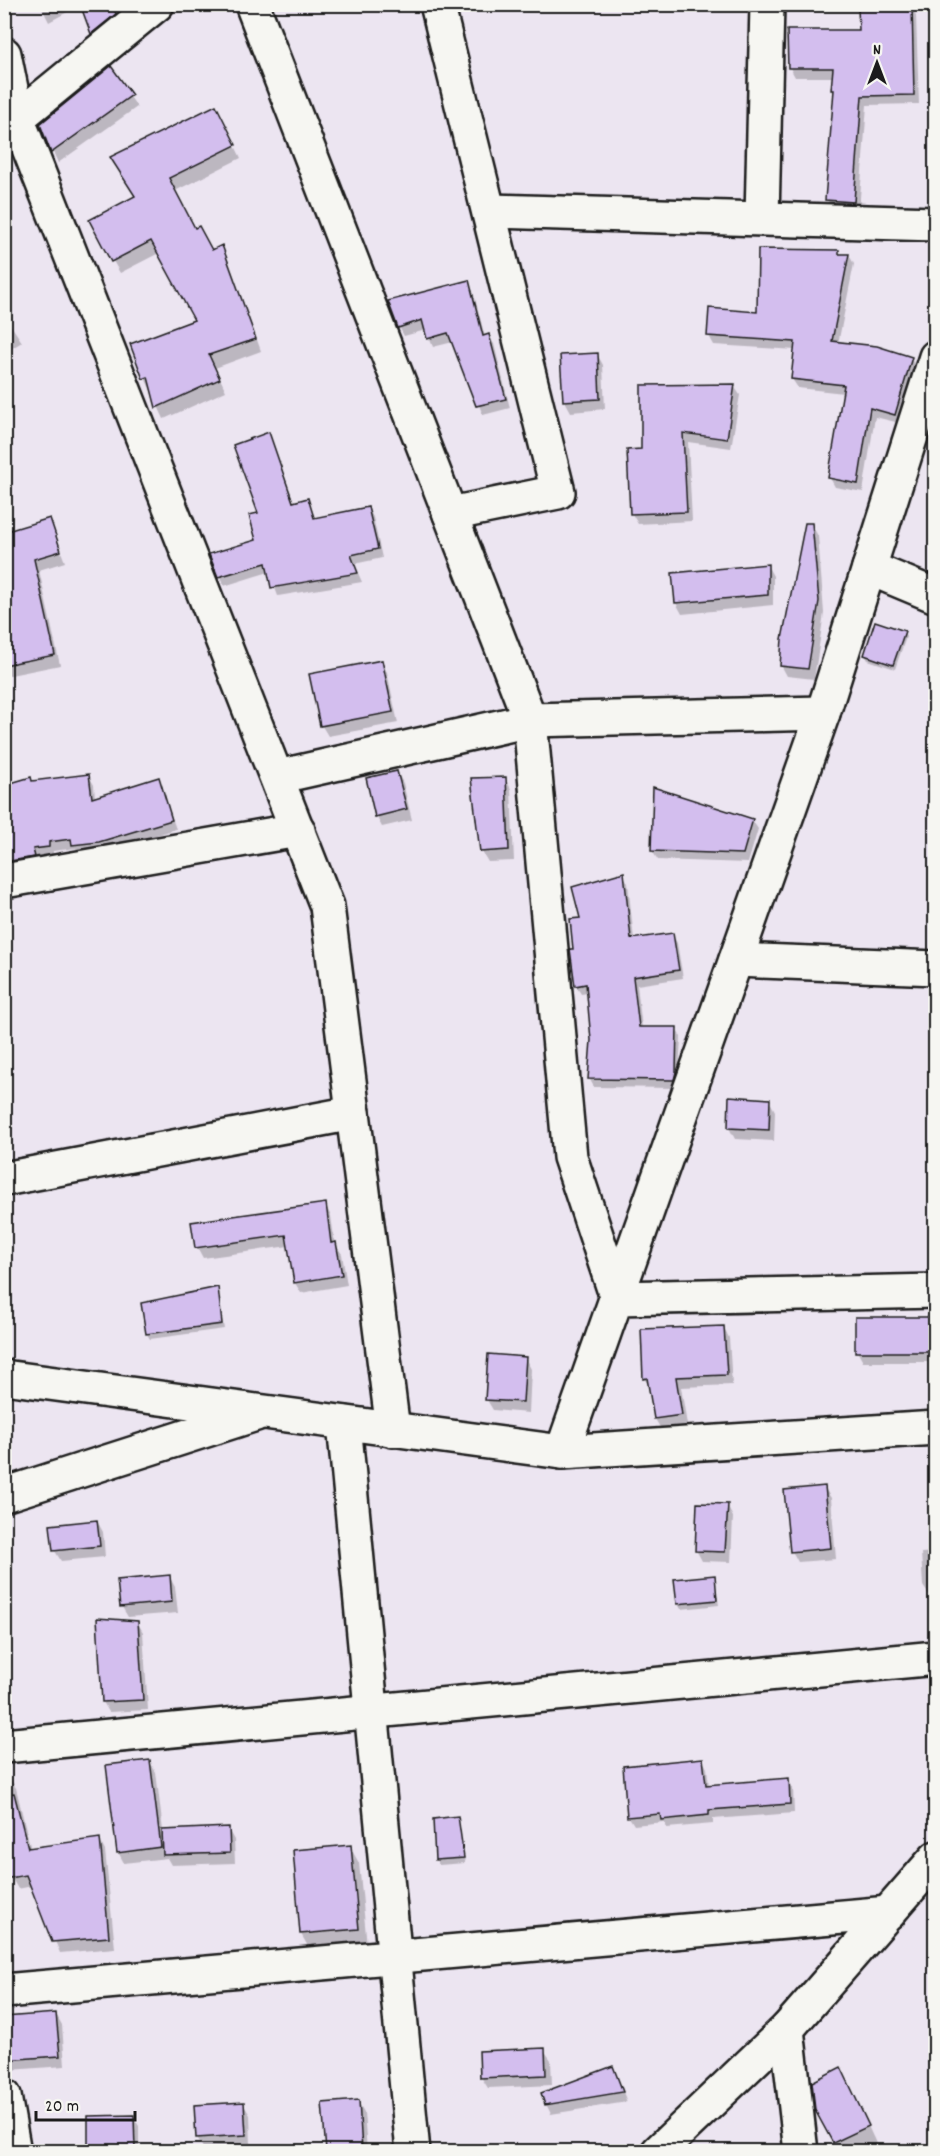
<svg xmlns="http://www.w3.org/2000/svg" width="940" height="2156" font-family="Dekko,sans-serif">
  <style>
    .shadow { fill: #0003 }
    .building { fill: #d3beee; stroke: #1c1c1c; stroke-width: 1.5 }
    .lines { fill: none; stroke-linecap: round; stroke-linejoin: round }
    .street-casing { stroke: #1c1c1c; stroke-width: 38 }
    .street { stroke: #f6f6f2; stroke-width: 33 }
  </style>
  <rect width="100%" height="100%" fill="#ece5f1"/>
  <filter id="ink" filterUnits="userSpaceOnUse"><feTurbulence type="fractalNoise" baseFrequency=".0167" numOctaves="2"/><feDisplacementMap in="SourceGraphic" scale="12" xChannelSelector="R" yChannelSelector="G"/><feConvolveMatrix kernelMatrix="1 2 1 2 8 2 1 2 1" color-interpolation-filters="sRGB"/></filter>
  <g filter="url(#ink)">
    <g class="shadow">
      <path d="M40,4H82L49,22Z"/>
      <path d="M113,7L117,19L95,38L84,12Z"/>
      <path d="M911,7L916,16L919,104L867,105L859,211L832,209L827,199L835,95L832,90L833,77H795L790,68L789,32H860Z"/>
      <path d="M111,68L137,107L58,163L41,125Z"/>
      <path d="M222,119L241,158L175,191L195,230L212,252L221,247L228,259L261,351L215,368L226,391L164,419L145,378L196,321L159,253L120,273L113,261L136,197Z"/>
      <path d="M838,252L841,255H849L854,264L838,344L911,359L916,368L900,423L875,417L863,492L835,487L830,478L844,393L798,388L792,379L796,350L714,345L709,336L759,314Z"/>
      <path d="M468,282L473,291L485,337L488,335L494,344L510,408L483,415L453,342L433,347L426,330L404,336L399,327Z"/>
      <path d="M4,315L22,342L4,353Z"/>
      <path d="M597,354L603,365L605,409L571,412L565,401Z"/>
      <path d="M734,386L740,395L731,448L688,442L692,521L638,524L632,514L642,450Z"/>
      <path d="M268,434L295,504L308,500L316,519L368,508L373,517L382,558L354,564L362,582L278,596L269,572L224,586L211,555L258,541Z"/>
      <path d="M49,520L65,562L39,570L60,665L6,676L4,534Z"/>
      <path d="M812,525L818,536L824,613L814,679L787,676L781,665Z"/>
      <path d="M767,565L773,576V605L682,614L676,603Z"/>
      <path d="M904,632L906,637L895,669L868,660L865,655Z"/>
      <path d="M381,662L387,672L398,723L328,736L322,726L311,675Z"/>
      <path d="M397,772L403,783L412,820L382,827L376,816Z"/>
      <path d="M89,776L94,785L95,798L158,779L176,829L105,851L79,853L76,848L53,851V856L37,858L39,866L13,870L7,861L32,782Z"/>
      <path d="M505,778L511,789L514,861L488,862L482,852Z"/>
      <path d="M752,820L758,829L748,863L658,860L652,851Z"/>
      <path d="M623,874L628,883L634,940L672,934L677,943L683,978L637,985L642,1028L676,1029L681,1037L678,1088L594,1087L589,1078L592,1040L588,993L581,994L576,986L575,950L582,919Z"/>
      <path d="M769,1100L775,1111L774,1141L735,1139L729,1128Z"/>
      <path d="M325,1205L331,1216L335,1244L342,1254L347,1285L301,1293L295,1283L289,1246L203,1258L197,1247Z"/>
      <path d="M217,1289L224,1329L150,1339L147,1334Z"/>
      <path d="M930,1318L936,1328V1362H863L857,1351Z"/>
      <path d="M724,1327L729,1338L732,1385L681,1387L687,1425L661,1429L655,1419L650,1388L644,1378Z"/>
      <path d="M525,1358L531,1369L529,1413L493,1410L487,1400Z"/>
      <path d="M824,1487L831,1498L836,1559L798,1562L792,1551Z"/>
      <path d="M727,1506L733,1517L731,1562L702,1561L696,1550Z"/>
      <path d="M97,1521L103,1532L105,1557L61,1561L55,1551Z"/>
      <path d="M936,1552V1595H929L923,1586L921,1553Z"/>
      <path d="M169,1576L175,1587L178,1613L128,1617L122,1607Z"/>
      <path d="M714,1576L719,1605L681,1609L678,1604Z"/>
      <path d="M137,1622L143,1632L148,1710L109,1712L103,1702Z"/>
      <path d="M702,1759L707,1768L709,1786L788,1779L793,1788L794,1813L713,1819V1824L667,1828L664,1822L634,1825L629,1817Z"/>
      <path d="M149,1761L156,1772L163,1831L228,1829L234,1840L235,1863L171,1865L167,1858L124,1863L118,1852Z"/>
      <path d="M4,1777H9L16,1788L31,1850L99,1839L105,1851L115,1948L60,1953L32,1886L18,1889L11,1877L4,1851Z"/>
      <path d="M457,1818L465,1863L439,1865L436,1860Z"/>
      <path d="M350,1847L359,1863L367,1945L310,1950L301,1934Z"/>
      <path d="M56,2014L62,2025L65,2066L10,2070L4,2061V2018Z"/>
      <path d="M544,2050L551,2060L552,2085L488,2088L481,2077Z"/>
      <path d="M613,2067L627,2102L551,2114L546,2104Z"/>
      <path d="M846,2078L880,2152H840L817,2109Z"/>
      <path d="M358,2102L364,2112L367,2152H328L324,2104Z"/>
      <path d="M243,2104L250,2115L251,2146L203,2148L197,2137Z"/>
      <path d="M89,2117H133L139,2126V2152H90Z"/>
      <path d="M931,2150L932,2152H909Z"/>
    </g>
    <g class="building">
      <path d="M80,4H112L116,14L91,34Z"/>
      <path d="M912,5L914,95L862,96L854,202L825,200L834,90H831L833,68H788L787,30H859L858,8Z"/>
      <path d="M111,66L132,95L51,153L40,124Z"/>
      <path d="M216,105L236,145L169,178L195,228L199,226L212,250L222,245L256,339L209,355L220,379L156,408L148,377L143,379L130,344L194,320L151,241L111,262L89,220L135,196L110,157Z"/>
      <path d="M758,249L839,250V254H849L832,341L877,346L912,357L895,415L870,408L858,484L828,478L844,385L791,379L795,342L707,336L709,308L757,312Z"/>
      <path d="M469,280L483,336L489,334L506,399L476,406L448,333L427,339L422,320L398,328L388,301Z"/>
      <path d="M598,353L600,399L563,401L560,355Z"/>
      <path d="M735,384L727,439L683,433L687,512L630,514L627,450L641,449V385Z"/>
      <path d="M269,432L293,502L308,498L314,518L368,507L378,549L351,555L358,573L271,588L266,563L218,577L209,554L256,540L249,515L258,513L233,445Z"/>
      <path d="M50,518L61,551L34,559L55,655L4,665V532Z"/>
      <path d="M805,523H812L819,601L808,669L780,666L782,639Z"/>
      <path d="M768,564V595L675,603L672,573Z"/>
      <path d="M875,621L905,631L893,665L864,655Z"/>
      <path d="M382,660L393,712L320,726L309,674Z"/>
      <path d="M397,771L407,809L375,817L366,778Z"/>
      <path d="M89,774L92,798L159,777L172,820L99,842L72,845L71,839L49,842V847L33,849L35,857L4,862V785L31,777L32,781Z"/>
      <path d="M506,777L509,850L480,852L471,778Z"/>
      <path d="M653,787L753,819L743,854L651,851Z"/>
      <path d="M624,872L631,939L673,933L679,970L633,977L639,1027H677L676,1072L674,1080L588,1079L591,1040L586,984L575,986L570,949H573L570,919L580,918L572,887Z"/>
      <path d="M729,1096L770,1099L769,1130L728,1128Z"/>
      <path d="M326,1203L331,1243L336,1242L342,1275L294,1283L286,1235L195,1248L191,1222Z"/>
      <path d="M218,1287L222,1324L146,1334L141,1303Z"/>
      <rect x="855" y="1317" width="75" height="35"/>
      <path d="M724,1326L727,1375L676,1377L682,1415L654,1419L647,1378L643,1379L641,1329Z"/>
      <path d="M488,1354L526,1357L523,1402L485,1400Z"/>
      <path d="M825,1486L831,1548L790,1552L784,1490Z"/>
      <path d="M697,1503L728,1504L725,1552L695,1551Z"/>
      <path d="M97,1520L100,1546L53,1551L50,1525Z"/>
      <path d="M170,1575L172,1602L120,1607L117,1580Z"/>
      <path d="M715,1575L717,1600L677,1604L674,1579Z"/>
      <path d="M97,1618L138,1621L143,1700L102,1702Z"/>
      <path d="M703,1758L706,1785L789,1778L790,1804L709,1810V1815L661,1820L660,1814L627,1817L623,1766Z"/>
      <path d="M150,1760L161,1847L117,1853L106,1765Z"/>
      <path d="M14,1793L28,1848L100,1838L109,1937L52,1942L26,1875L4,1879V1794Z"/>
      <path d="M458,1816L464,1858L435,1860L433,1819Z"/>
      <path d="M229,1827L230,1853L163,1855L162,1830Z"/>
      <path d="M351,1845L359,1929L300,1934L293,1850Z"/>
      <path d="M56,2013L60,2056L4,2060V2017Z"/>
      <path d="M545,2048L546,2075L480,2078L479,2051Z"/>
      <path d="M613,2066L623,2092L545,2105L541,2093Z"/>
      <path d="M841,2067L869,2126L833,2143L815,2110L812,2082Z"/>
      <path d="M359,2100L362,2151H326L322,2103Z"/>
      <path d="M244,2102L246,2135L196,2138L194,2105Z"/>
      <path d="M134,2115L135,2150L88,2151V2116Z"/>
    </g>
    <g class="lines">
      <g class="street-casing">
        <g id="street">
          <path d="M252,4L530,720L570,1157L617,1298L936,1291"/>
          <path d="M437,4L558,492L450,514"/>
          <path d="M4,54L17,118L327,906L393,1430"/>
          <path d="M4,129L157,4"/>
          <path d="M489,211L936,224"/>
          <path d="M762,218L767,4"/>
          <path d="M869,568L936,596"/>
          <path d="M277,777L530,720L823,713"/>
          <path d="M4,881L298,830"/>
          <path d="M736,960L936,968"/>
          <path d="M4,1179L353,1113"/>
          <path d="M4,1377L562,1452L936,1428"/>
          <path d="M344,1423L413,2152"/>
          <path d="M562,1452L823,713L936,357"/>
          <path d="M4,1495L256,1414"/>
          <path d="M4,1746L936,1658"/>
          <path d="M4,1991L889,1913"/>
          <path d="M787,2029L801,2152"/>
          <path d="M4,2096L14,2152"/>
          <path d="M658,2152L787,2029L936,1858"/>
        </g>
      </g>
      <use href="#street" class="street"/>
    </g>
  </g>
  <rect width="940" height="2156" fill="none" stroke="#f6f6f2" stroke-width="24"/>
  <rect x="12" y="12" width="916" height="2132" fill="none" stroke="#1c1c1c" stroke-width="2" filter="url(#ink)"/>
  <g transform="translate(877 63)" stroke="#f6f6f2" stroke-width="4.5" paint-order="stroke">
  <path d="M0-4.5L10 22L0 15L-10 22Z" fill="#1c1c1c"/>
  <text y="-9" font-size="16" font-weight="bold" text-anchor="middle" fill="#1c1c1c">N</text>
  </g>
  <path d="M36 2111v9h99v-9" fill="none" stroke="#1c1c1c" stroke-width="3"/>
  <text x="45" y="2111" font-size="18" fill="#1c1c1c" stroke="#f6f6f2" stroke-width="4.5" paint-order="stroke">20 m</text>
</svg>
